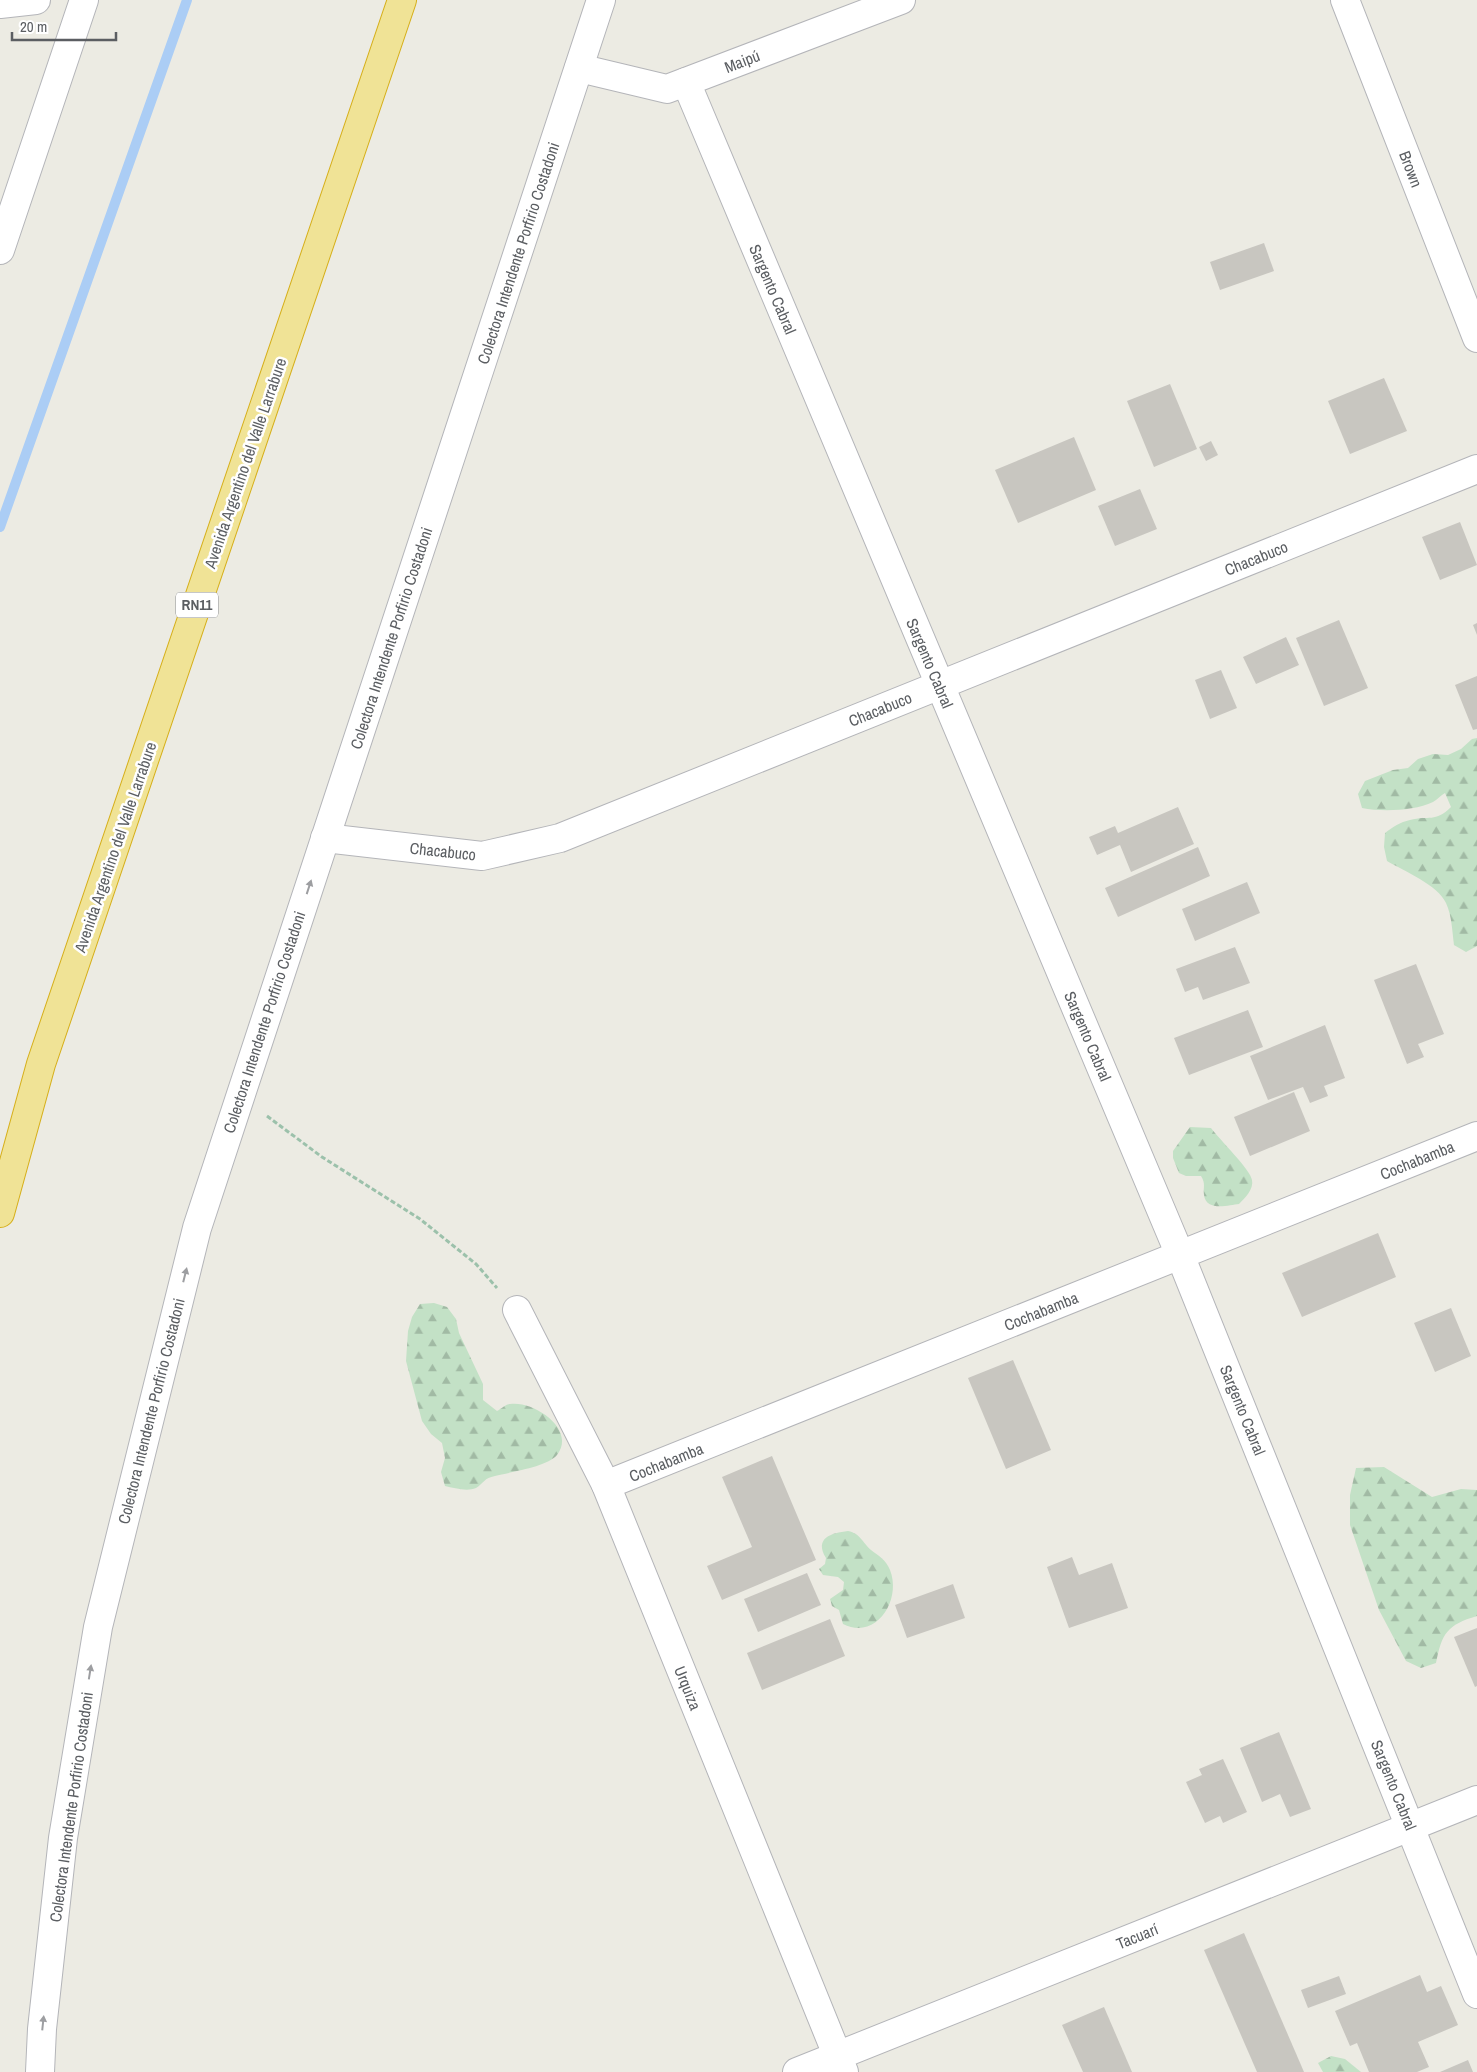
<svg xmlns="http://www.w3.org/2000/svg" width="1477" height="2072" font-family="'Archivo Narrow',sans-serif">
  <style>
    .forest { fill: url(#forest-firs) }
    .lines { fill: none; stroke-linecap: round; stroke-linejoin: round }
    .stream { stroke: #abcdf5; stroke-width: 10 }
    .building { fill: #c8c6c0 }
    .minor-casing { stroke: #b4b5b9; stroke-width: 30 }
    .highway-casing { stroke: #d6af1a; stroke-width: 30 }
    .path { stroke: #9cc1ab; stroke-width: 3; stroke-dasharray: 5 2.5; stroke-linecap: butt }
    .minor { stroke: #fff; stroke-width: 28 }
    .highway { stroke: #f0e396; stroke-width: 28 }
    .oneway { fill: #9d9ea1 }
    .labels { text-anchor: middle; stroke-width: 5; stroke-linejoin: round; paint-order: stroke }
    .shield { fill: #fff; stroke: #8c8e91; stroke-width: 1 }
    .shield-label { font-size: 15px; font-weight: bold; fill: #5b5e62 }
    .street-label { font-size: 16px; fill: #5b5e62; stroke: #fff }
  </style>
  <defs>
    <pattern id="forest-firs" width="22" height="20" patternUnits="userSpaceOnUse" patternTransform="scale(1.25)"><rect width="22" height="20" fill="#c3e1c6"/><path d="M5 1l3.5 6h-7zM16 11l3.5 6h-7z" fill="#a1baa4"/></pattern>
  </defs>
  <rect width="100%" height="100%" fill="#ecebe3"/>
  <g class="forest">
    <path d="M1477,738V946L1466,952L1454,945C1452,931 1452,916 1446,903C1438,885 1404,871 1387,861L1384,847L1385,833C1393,827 1400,822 1410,820C1429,815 1435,823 1451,807L1445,793C1441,795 1437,800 1433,802C1414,811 1382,812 1362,808L1358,794L1365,781L1393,770L1408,768L1418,759L1433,754L1448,755L1461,749L1472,739Z"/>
    <path d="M1190,1127L1211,1128C1219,1139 1251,1170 1252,1180C1254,1189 1245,1198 1239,1204C1229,1205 1206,1212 1204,1195C1203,1187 1206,1184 1201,1176H1186L1179,1173L1173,1158V1151Z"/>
    <path d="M434,1303L447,1307L456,1319L459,1333L483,1384V1400L497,1411C501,1409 506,1404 510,1404C533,1400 577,1429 557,1455C547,1467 510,1472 495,1476C484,1478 484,1483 476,1488C467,1492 454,1488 445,1486L441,1472L445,1458L442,1443L431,1434L422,1421L406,1361L408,1331L412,1317L420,1304Z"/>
    <path d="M1384,1467L1432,1497L1461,1489L1477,1490V1616C1447,1625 1442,1633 1436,1663L1421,1668L1406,1661L1379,1610L1350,1525V1495L1356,1468Z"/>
    <path d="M848,1531C861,1534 862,1542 871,1550C879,1556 886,1560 890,1570C902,1600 876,1641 843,1624L839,1610L832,1606L830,1599L843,1590L844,1582L838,1577L823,1575L819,1569L825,1564L826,1558C814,1538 831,1533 848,1531Z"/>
    <path d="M1331,2056L1345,2059L1361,2072H1323L1318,2063Z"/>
  </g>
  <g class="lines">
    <path class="stream" d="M0,527L187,0"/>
  </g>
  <g class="building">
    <path d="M1264,243L1274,271L1220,290L1210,262Z"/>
    <path d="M1384,378L1407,431L1350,454L1328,401Z"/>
    <path d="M1170,384L1197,449L1154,467L1127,401Z"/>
    <path d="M1074,437L1096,490L1018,523L995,470Z"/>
    <path d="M1211,441L1218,455L1206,461L1199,447Z"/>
    <path d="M1140,489L1157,529L1115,546L1098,506Z"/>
    <path d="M1460,522L1477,565L1440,580L1422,537Z"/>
    <path d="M1339,620L1368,688L1324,706L1296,638Z"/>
    <path d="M1477,623V635L1473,625Z"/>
    <path d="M1286,637L1299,665L1256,684L1243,657Z"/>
    <path d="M1221,670L1237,708L1210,719L1195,680Z"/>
    <path d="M1477,676V729L1473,730L1455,685Z"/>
    <path d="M1178,807L1194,844L1131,872L1120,845L1097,855L1089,837L1115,826L1118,833Z"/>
    <path d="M1198,847L1210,876L1118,917L1105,888Z"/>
    <path d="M1247,882L1260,913L1195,941L1182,909Z"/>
    <path d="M1235,947L1250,983L1203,1000L1198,987L1185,992L1176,969Z"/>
    <path d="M1416,964L1444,1034L1418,1044L1424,1057L1407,1064L1374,980Z"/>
    <path d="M1248,1010L1263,1047L1189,1075L1174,1038Z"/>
    <path d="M1325,1025L1345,1078L1324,1086L1328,1096L1310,1103L1303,1087L1268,1100L1250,1056Z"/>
    <path d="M1294,1092L1310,1131L1250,1156L1234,1117Z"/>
    <path d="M1378,1233L1396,1277L1302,1317L1282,1273Z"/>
    <path d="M1451,1308L1471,1356L1435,1372L1414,1323Z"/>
    <path d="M1013,1360L1051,1450L1006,1469L968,1378Z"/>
    <path d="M772,1456L816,1560L722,1600L707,1566L752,1547L722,1477Z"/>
    <path d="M1072,1557L1079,1575L1112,1563L1128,1608L1069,1628L1047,1567Z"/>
    <path d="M807,1573L821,1605L758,1632L744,1599Z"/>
    <path d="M953,1584L965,1618L907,1638L895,1605Z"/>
    <path d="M830,1619L845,1656L762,1690L747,1653Z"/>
    <path d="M1477,1628V1686L1475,1687L1454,1637Z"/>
    <path d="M1279,1732L1311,1809L1290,1817L1280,1794L1262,1802L1240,1748Z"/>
    <path d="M1223,1759L1247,1812L1223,1823L1220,1816L1205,1823L1186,1782L1202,1775L1199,1769Z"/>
    <path d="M1244,1933L1304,2072H1257L1204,1950Z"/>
    <path d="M1420,1975L1427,1992L1441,1986L1458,2025L1418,2042L1429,2067L1417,2072H1369L1357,2043L1350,2046L1335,2011Z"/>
    <path d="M1339,1976L1346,1994L1308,2008L1301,1990Z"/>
    <path d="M1104,2007L1132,2072H1083L1062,2025Z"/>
    <path d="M1468,2060L1473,2072H1440Z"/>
  </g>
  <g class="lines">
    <g class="minor-casing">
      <g id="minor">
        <path d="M1345,0L1477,338"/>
        <path d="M0,4L36,0"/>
        <path d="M579,68L667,89L901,0"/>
        <path d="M686,82L1180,1255L1477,1994"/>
        <path d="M0,250L84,0"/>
        <path d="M325,838L482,856L560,838L1477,469"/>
        <path d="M517,1310L606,1485L844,2072"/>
        <path d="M606,1485L1477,1136"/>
        <path d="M40,2072L42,2029L63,1838L98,1627L197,1228L601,0"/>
        <path d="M797,2072L1477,1800"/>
      </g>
    </g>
    <g class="highway-casing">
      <path id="highway" d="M0,1213L41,1064L402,0"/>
    </g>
    <path class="path" d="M267,1116L322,1157L420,1219L476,1264L497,1288"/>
    <use href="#minor" class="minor"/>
    <use href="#highway" class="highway"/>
  </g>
  <defs><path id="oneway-solid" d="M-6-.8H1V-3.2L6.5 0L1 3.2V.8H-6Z" transform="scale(1.25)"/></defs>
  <g class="oneway">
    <use href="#oneway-solid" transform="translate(309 887) rotate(-72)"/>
    <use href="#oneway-solid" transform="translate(185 1275) rotate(-76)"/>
    <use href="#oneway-solid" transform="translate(90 1672) rotate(-81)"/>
    <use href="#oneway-solid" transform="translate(43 2023) rotate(-84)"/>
  </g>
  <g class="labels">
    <rect class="shield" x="176" y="592.5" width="42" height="25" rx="4"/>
    <g class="shield-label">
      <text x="197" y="610">RN11</text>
    </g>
    <g class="street-label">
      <text transform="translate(742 61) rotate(-21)" y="6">Maipú</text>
      <text transform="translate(1411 169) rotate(69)" y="6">Brown</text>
      <text transform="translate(518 253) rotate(-72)" y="6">Colectora Intendente Porfirio Costadoni</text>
      <text transform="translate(773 289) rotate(67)" y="6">Sargento Cabral</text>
      <text transform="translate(245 463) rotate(-71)" y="6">Avenida Argentino del Valle Larrabure</text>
      <text transform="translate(1256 558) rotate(-22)" y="6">Chacabuco</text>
      <text transform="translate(391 638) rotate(-72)" y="6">Colectora Intendente Porfirio Costadoni</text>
      <text transform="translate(930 663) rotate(67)" y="6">Sargento Cabral</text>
      <text transform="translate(880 709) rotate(-22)" y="6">Chacabuco</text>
      <text transform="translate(115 847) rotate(-71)" y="6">Avenida Argentino del Valle Larrabure</text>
      <text transform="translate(443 851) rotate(6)" y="6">Chacabuco</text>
      <text transform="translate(264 1022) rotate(-72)" y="6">Colectora Intendente Porfirio Costadoni</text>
      <text transform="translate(1088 1036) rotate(67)" y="6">Sargento Cabral</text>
      <text transform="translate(1417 1160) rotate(-22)" y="6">Cochabamba</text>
      <text transform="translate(1041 1311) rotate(-22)" y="6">Cochabamba</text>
      <text transform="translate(1243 1410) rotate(68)" y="6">Sargento Cabral</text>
      <text transform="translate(151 1411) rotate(-76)" y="6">Colectora Intendente Porfirio Costadoni</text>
      <text transform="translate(666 1462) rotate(-22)" y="6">Cochabamba</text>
      <text transform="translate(688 1688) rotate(68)" y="6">Urquiza</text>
      <text transform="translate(1394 1785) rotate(68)" y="6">Sargento Cabral</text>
      <text transform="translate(71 1807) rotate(-82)" y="6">Colectora Intendente Porfirio Costadoni</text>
      <text transform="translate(1137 1936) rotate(-22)" y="6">Tacuarí</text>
    </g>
  </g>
  <path d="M12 32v8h104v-8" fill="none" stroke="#5b5e62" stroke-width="2.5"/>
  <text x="20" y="32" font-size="15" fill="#5b5e62" stroke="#ffffff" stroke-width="4" paint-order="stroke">20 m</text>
</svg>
